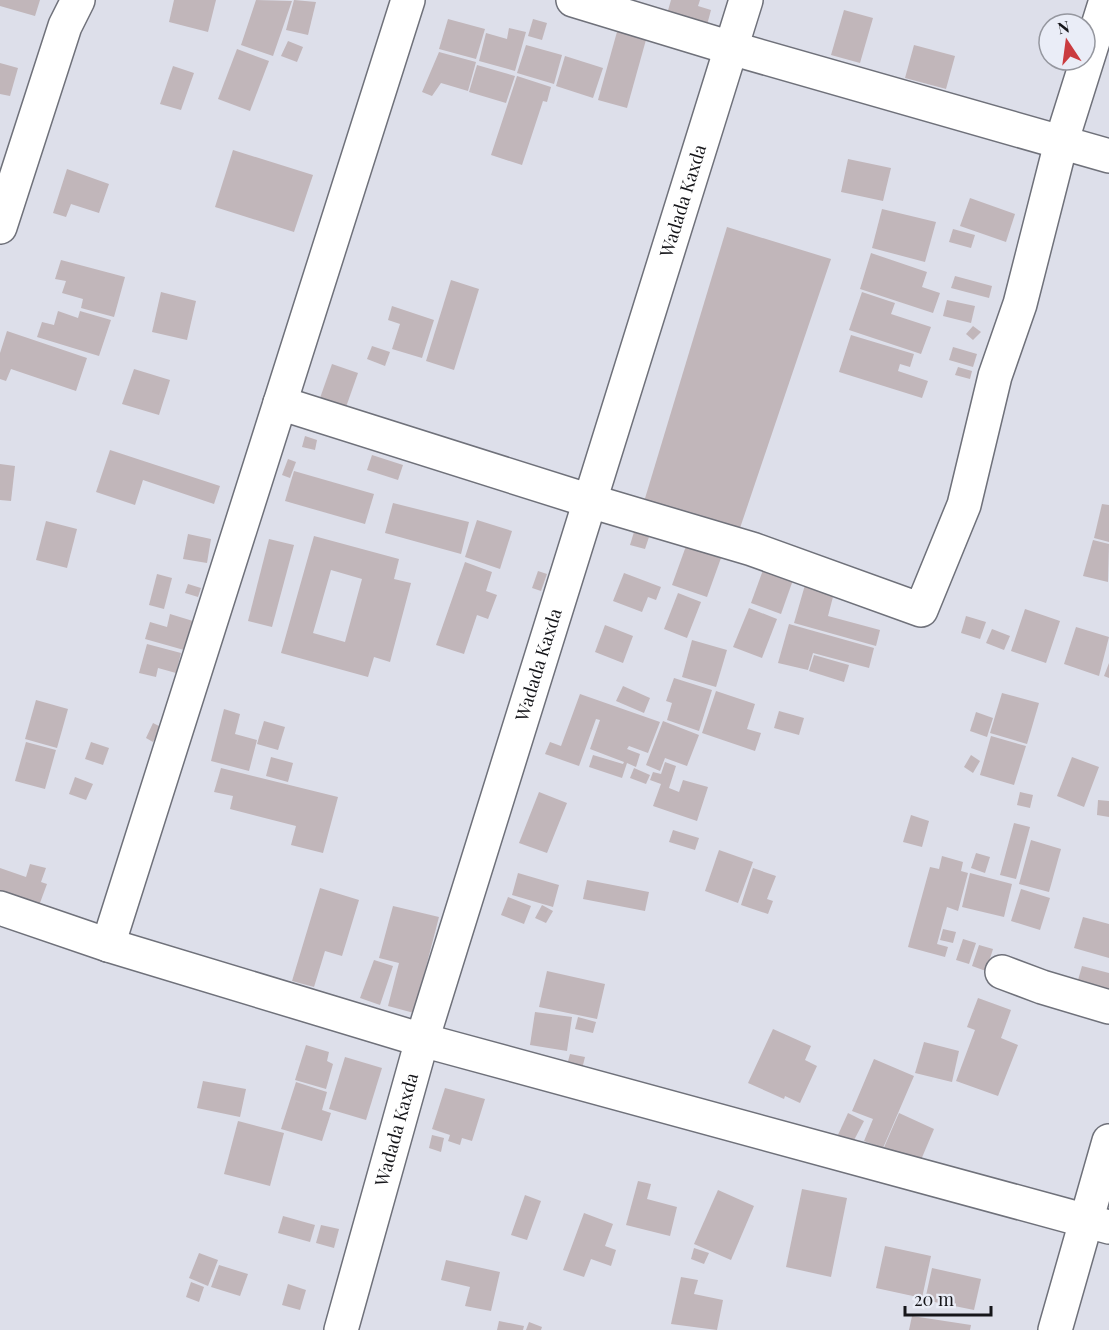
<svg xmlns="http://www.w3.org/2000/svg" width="1109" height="1330" font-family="'Playfair Display',serif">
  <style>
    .building { fill: #c1b6ba; fill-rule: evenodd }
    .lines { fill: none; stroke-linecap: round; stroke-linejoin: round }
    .minor-casing { stroke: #6f717a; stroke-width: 36 }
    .minor { stroke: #fff; stroke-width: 33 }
    .labels { text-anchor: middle; stroke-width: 4.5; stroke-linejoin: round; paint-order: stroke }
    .street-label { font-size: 18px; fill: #16161a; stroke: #eaedf7 }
  </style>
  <rect width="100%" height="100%" fill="#dddfea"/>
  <g class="building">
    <path d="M0,0H40L35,16L0,6Z"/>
    <path d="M174,0H216L208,32L169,22Z"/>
    <path d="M256,0L292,1L273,56L241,45Z"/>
    <path d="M294,0L316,2L308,35L286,30Z"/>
    <path d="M671,0H700L698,6L711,10L707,25L667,14Z"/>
    <path d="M844,10L873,18L860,63L831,55Z"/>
    <path d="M448,19L485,29L476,59L439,49Z"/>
    <path d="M533,19L547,23L542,40L528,36Z"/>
    <path d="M620,21L649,29L627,108L598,100Z"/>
    <path d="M509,28L526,32L515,71L479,61L486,33L507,39Z"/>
    <path d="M288,41L303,47L297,62L281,56Z"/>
    <path d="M526,45L562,55L554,84L517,73Z"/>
    <path d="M914,45L955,56L946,89L905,78Z"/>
    <path d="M237,49L269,61L250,111L218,99Z"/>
    <path d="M439,52L476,62L468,91L441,83L432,96L422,92Z"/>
    <path d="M565,56L603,68L593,98L556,86Z"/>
    <path d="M0,63L18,68L10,96L0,94Z"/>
    <path d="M477,65L515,76L506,103L469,92Z"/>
    <path d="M173,66L194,73L181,110L160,104Z"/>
    <path d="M517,76L551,87L547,102L543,101L522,165L491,155Z"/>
    <path d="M233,150L313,175L294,232L215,207Z"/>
    <path d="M848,159L891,168L883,201L841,192Z"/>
    <path d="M67,169L109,184L99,213L71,204L66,217L53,213Z"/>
    <path d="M970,198L1015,214L1006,242L960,226Z"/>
    <path d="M882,209L936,222L925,262L872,248Z"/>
    <path d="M727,227L831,259L739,531L643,505Z"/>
    <path d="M953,229L975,235L971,248L949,242Z"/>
    <path d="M871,253L927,272L922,287L940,293L933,313L860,289Z"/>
    <path d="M61,260L125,277L114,317L81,308L83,299L62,293L66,281L55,279Z"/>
    <path d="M955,276L992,286L989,298L951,288Z"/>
    <path d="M451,280L479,289L454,370L426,361Z"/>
    <path d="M161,292L196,301L187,340L152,332Z"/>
    <path d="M862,292L895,303L891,314L931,327L921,354L849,330Z"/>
    <path d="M947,300L975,306L971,323L943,316Z"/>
    <path d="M392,306L434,320L422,358L392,349L400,324L388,320Z"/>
    <path d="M58,311L78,318L80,311L111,320L99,356L37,337L42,322L54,325Z"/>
    <path d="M973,326L981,332L973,340L966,334Z"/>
    <path d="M7,331L87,358L76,391L11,369L6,381L0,379V353Z"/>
    <path d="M851,335L914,354L910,367L900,364L898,371L928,381L922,398L839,372Z"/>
    <path d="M372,346L390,352L385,366L367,359Z"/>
    <path d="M953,347L977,354L973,367L949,360Z"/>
    <path d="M332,364L358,373L346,407L320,398Z"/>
    <path d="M958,367L972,371L970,379L955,375Z"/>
    <path d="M134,369L170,380L159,415L122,404Z"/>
    <path d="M305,436L317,440L315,450L302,447Z"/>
    <path d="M110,450L220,486L214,504L143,480L135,505L96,492Z"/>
    <path d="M372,455L403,465L398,480L367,470Z"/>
    <path d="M288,459L296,462L290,478L282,475Z"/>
    <path d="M0,464L15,466L11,501L0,500Z"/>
    <path d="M294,471L374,494L365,524L285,501Z"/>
    <path d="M393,503L469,522L461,554L385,533Z"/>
    <path d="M1102,504L1109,505V542L1094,538Z"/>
    <path d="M477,520L512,531L500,569L465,557Z"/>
    <path d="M46,521L77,529L67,568L36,560Z"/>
    <path d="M634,532L649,537L645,549L630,545Z"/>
    <path d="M188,534L211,539L207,563L183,559Z"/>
    <path d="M314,536L399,559L394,579L411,583L390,662L374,657L368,677L281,653ZM331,570L362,579L345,642L313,633Z"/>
    <path d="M269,539L294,545L272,627L248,621Z"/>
    <path d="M1093,540L1109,544L1108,582L1083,576Z"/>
    <path d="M686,546L721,558L707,597L672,585Z"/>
    <path d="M465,562L492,572L486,591L497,595L488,619L477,615L464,654L436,645Z"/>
    <path d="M763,570L793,580L781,614L751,603Z"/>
    <path d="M538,571L547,574L541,591L532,588Z"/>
    <path d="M624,573L661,587L656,600L648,597L642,612L613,601Z"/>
    <path d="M157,574L172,578L164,609L149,605Z"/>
    <path d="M188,584L201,588L198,597L185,593Z"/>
    <path d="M805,585L834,593L828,616L880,630L876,646L794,623Z"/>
    <path d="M678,593L701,602L687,638L664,629Z"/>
    <path d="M749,608L777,619L762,658L733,647Z"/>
    <path d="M1025,609L1060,621L1046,663L1011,651Z"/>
    <path d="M170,614L193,621L184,650L145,639L150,622L167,627Z"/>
    <path d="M966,616L986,622L980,639L961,633Z"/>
    <path d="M789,624L874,648L869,668L813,653L808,670L778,663Z"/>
    <path d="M605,625L633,636L623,663L595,652Z"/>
    <path d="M1076,627L1109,637L1099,676L1064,664Z"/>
    <path d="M992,629L1010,636L1004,650L986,643Z"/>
    <path d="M692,640L727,650L716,687L682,677Z"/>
    <path d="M147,644L181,653L176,673L158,668L156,677L139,673Z"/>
    <path d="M814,655L849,665L844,682L809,671Z"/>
    <path d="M1109,663V678L1104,676Z"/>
    <path d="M674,678L712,690L699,731L667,720L672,703L666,701Z"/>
    <path d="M623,686L650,698L644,713L616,701Z"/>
    <path d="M716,691L755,704L747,729L761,733L755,751L702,733Z"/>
    <path d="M1002,693L1039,703L1027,744L990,733Z"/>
    <path d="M580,694L660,722L648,753L629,746L627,749L640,754L636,767L627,763L622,778L589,767L593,755L623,764L624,762L590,749L600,720L596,719L579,766L545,754L550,742L561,746Z"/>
    <path d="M36,700L68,709L57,748L25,739Z"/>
    <path d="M224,709L240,714L235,734L257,740L249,771L211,761Z"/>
    <path d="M779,711L804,718L799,735L774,728Z"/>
    <path d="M976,712L993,718L987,737L970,731Z"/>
    <path d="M264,721L285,727L278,750L257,744Z"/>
    <path d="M663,721L699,735L687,766L665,758L660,771L646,765Z"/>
    <path d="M153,723L161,727L153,742L146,738Z"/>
    <path d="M991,736L1026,746L1014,785L980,775Z"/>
    <path d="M26,742L56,750L45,789L15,781Z"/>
    <path d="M91,742L109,748L103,765L85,759Z"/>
    <path d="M971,755L980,761L973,773L964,767Z"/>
    <path d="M271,757L293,763L288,782L266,776Z"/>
    <path d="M1072,757L1099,767L1084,807L1057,796Z"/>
    <path d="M665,762L676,766L669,788L679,792L683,780L708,787L697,821L653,806L661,784L650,780L653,772L661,774Z"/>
    <path d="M221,768L338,797L323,853L291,845L296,826L230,809L233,796L214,792Z"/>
    <path d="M634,768L650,775L646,784L630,778Z"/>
    <path d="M75,777L93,784L86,800L69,794Z"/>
    <path d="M539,792L567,803L547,853L519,843Z"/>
    <path d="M1020,792L1033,795L1030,808L1017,805Z"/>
    <path d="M1098,800L1109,801V817L1097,815Z"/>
    <path d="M911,815L929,821L922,847L903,842Z"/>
    <path d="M1014,823L1030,827L1016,879L1000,875Z"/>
    <path d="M673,830L699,838L695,850L669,842Z"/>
    <path d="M1031,840L1061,849L1049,892L1019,884Z"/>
    <path d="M719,850L753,862L738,903L705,891Z"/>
    <path d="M976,853L990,857L985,873L971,868Z"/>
    <path d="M942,856L963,862L961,871L968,873L958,911L947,907L937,944L948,947L945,957L908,947L930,867L939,869Z"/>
    <path d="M30,864L46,868L41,882L47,884L37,911L0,899V868L26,877Z"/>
    <path d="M753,868L776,876L767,899L773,901L768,914L741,905Z"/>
    <path d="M518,873L559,885L553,907L512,895Z"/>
    <path d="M970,873L1012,884L1004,917L962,907Z"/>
    <path d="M587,880L649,892L645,911L583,899Z"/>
    <path d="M320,888L359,900L342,956L325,951L314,987L292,981Z"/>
    <path d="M1021,889L1050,898L1040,930L1011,921Z"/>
    <path d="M508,897L531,906L524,924L501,915Z"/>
    <path d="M542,905L553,911L546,923L535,918Z"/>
    <path d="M393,906L439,917L414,1013L388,1006L399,963L379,958Z"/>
    <path d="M1083,917L1109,924V958L1074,948Z"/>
    <path d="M943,929L956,932L953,943L940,940Z"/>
    <path d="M963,939L976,943L969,964L956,960Z"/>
    <path d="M979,945L993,949L986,971L972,966Z"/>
    <path d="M374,960L393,966L380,1005L360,998Z"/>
    <path d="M1082,966L1109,973V1003L1074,994Z"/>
    <path d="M547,971L605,984L597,1019L539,1007Z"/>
    <path d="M978,998L1011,1010L1001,1038L1018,1045L998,1096L956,1081L975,1030L967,1027Z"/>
    <path d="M535,1012L572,1017L567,1051L530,1045Z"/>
    <path d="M578,1017L596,1022L593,1033L575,1029Z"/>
    <path d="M773,1029L811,1046L805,1060L817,1066L800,1103L785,1096L784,1099L748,1083Z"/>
    <path d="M924,1042L959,1051L952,1082L915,1073Z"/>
    <path d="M306,1045L329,1052L327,1061L333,1064L326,1089L295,1080Z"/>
    <path d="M570,1054L585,1057L582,1069L567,1065Z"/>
    <path d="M345,1057L382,1068L366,1120L329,1109Z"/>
    <path d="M874,1059L914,1076L883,1148L864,1141L873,1119L852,1111Z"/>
    <path d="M203,1081L246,1089L240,1117L197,1108Z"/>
    <path d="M296,1082L327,1092L322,1110L331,1113L322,1141L281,1129Z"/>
    <path d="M445,1088L485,1099L472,1141L462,1138L460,1145L448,1141L450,1135L432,1129Z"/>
    <path d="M848,1113L864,1121L852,1144L837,1137Z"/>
    <path d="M899,1113L934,1129L918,1167L882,1152Z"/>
    <path d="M238,1121L284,1133L270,1186L224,1174Z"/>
    <path d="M432,1135L444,1138L441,1152L429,1148Z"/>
    <path d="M638,1181L651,1184L647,1199L677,1207L670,1236L626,1225Z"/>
    <path d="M802,1189L847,1198L831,1277L786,1267Z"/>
    <path d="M718,1190L754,1206L731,1260L694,1244Z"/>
    <path d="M525,1195L541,1201L527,1240L511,1235Z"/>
    <path d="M584,1213L613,1224L605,1246L616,1250L611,1266L591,1259L584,1277L563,1270Z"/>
    <path d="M283,1216L315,1225L310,1242L278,1233Z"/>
    <path d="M321,1225L339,1229L334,1248L316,1243Z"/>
    <path d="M885,1246L931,1256L922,1298L876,1288Z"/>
    <path d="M694,1248L709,1253L704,1264L691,1259Z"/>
    <path d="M199,1253L218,1260L208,1286L189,1278Z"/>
    <path d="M446,1260L500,1272L491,1311L465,1306L470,1287L441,1280Z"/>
    <path d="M219,1265L248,1274L240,1296L211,1287Z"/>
    <path d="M932,1268L981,1279L974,1310L925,1300Z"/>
    <path d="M681,1277L698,1280L694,1294L723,1300L717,1330L671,1324Z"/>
    <path d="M191,1282L204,1287L199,1302L186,1297Z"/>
    <path d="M288,1284L306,1290L300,1310L282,1305Z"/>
    <path d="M912,1316L971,1325L970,1330H909Z"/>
    <path d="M499,1321L524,1326L523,1330H497Z"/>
    <path d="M529,1322L542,1327L541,1330H526Z"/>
  </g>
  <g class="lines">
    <g class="minor-casing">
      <g id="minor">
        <path d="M573,0L731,48L1109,156"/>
        <path d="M0,227L65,26L78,0"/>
        <path d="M280,403L590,501L752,549L921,610L964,505L995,376L1020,304L1061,143L1106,0"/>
        <path d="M0,908L108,945L422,1040L1109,1227"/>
        <path d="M108,945L408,0"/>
        <path d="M1002,972L1042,987L1109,1007"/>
        <path id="s1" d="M341,1330L422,1040L746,0"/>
        <path d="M1055,1330L1109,1141"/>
      </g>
    </g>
    <use href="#minor" class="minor"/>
  </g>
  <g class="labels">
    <g class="street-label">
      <text dy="6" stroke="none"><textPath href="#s1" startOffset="1180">Wadada Kaxda</textPath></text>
      <text dy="6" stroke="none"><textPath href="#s1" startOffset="694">Wadada Kaxda</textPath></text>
      <text dy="6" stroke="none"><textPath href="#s1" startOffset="208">Wadada Kaxda</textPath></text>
    </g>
  </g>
  <g transform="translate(1067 42) rotate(347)"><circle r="28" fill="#eaedf7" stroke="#95979f" stroke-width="1.5"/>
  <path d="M0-4.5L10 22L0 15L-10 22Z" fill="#ca3b3f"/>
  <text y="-9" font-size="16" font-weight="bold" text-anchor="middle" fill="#16161a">N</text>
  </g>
  <path d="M905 1306v9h86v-9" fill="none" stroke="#16161a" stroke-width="3"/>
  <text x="914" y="1306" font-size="18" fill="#16161a" stroke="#eaedf7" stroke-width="4.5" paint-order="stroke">20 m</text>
</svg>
